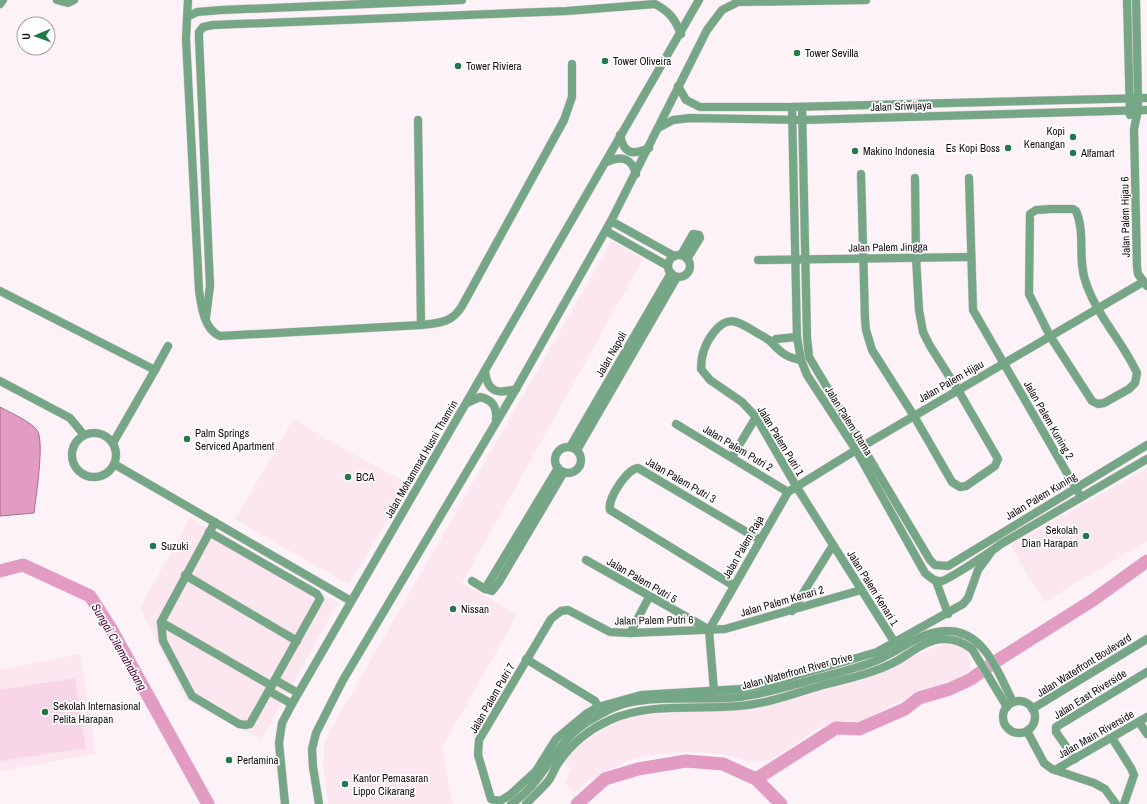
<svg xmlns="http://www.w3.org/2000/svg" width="1147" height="804" font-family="'Archivo Narrow',sans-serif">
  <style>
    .built { fill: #fce7f1 }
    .green { fill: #f8d6e7 }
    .water { fill: #e29bc1; stroke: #a4708c }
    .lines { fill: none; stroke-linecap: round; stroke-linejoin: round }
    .river { stroke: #e29bc1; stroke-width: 13 }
    .minor-casing { stroke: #d7cdd2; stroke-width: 9 }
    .minor { stroke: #75a686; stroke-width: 8 }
    .poi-dot { fill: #23784b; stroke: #fff; stroke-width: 1.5 }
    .labels { text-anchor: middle; stroke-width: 3.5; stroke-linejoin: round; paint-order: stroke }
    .poi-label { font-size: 11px; fill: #140c11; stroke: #fff; text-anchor: start }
    .street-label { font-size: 11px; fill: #140c11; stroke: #fff }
    .water-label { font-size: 12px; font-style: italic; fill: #54003a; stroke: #fff }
  </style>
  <rect width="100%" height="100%" fill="#fcf2f7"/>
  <g class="built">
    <path d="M612,241L643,259L462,583L517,615L442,748L453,804H328L323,763L325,741L338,717Z"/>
    <path d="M293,419L342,448L409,484L349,584L235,520Z"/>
    <path d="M1147,468V541L1044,602L1010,545Z"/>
    <path d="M190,518L338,603L261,740L186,700L140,608Z"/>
    <path d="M946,644L958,646L968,651L971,670L944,686L921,690L912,698L893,704L858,724L849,726L831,725L820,727L773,759L749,762L722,754L688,752L651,755L634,758L611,769L588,781L575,792L565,784L571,769L565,761L574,751L589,738L609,726L624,719L643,715L757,709L871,677L932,648Z"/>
    <path d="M80,654L96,754L0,771V670Z"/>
  </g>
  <path class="green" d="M75,678L86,748L0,761V690Z"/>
  <path class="water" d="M0,407C9,412 34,423 38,432C44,446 36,496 34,513L0,516Z"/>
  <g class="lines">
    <g class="river">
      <path d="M0,571L23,565L90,596L110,627L208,804"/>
      <path d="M756,779L836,728L859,729L905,709L919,698L950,689L971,679L998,660L1093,600L1147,561"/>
      <path d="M577,804L605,779L638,769L686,761L723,764L756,779L781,804"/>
    </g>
    <g class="minor-casing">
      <g id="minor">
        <path d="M57,0L68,3L74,0"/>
        <path d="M188,0L186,39L199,290C201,305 204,330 220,336L421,325C439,323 452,323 462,306L564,120L572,97V64"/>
        <path d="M1127,0L1130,115"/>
        <path d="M1136,0L1138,98V110L1134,129L1137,267L1138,274L1147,286"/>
        <path d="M0,4L3,0"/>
        <path d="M189,16L197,12L221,10L462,0"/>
        <path d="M678,86L686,100L700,107H792L1147,98"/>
        <path d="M792,107L797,337L801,360L807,375L856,450L925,573C930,577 934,582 942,581C951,578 992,551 1001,544L1147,459"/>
        <path d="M802,107L807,337L809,357L930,560L935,565L948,566L1147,445"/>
        <path d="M418,120L421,325"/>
        <path d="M658,128L673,120L690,118L803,120L1147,110"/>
        <path d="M620,135C624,155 633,155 649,148"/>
        <path d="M607,162C621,155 632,158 636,174"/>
        <path d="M861,174L865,319L866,330L872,350L914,416L952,482L960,487L966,486L995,466L998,459L958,390L930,346L923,332L919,310L916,257L915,178"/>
        <path d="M969,178L973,310L1078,492"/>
        <path d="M1051,209H1073L1076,211C1086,233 1077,260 1086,283C1097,316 1123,342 1137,373L1135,383L1129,389L1104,403L1098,404L1092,401L1050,336L1029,294L1030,214L1036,210Z"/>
        <path d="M611,221L674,256"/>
        <path d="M606,231L668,266"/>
        <path d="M681,255L693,234L699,235L700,238L687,259"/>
        <circle cx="679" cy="266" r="11"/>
        <path d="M758,260L970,257"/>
        <path d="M0,291L155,370L113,443"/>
        <path d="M206,317L210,286L199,38V32L203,27L213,25L567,11L655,4C670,12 675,19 681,34"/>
        <path d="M772,342L776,339L797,337"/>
        <path d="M801,360C796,359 790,358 786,355C780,352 777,348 772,343C769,339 762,336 757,333C740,323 729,313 714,332C705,343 701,356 701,369L710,380L742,402L756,417L796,486L895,643"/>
        <path d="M155,370L168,346"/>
        <path d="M485,372C488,393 498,394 516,389"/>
        <path d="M0,381L70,418L84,435"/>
        <path d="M467,403L480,397C493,400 497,407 496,420"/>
        <path d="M676,424L788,492"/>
        <circle cx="94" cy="455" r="22"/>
        <circle cx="568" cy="460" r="13"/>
        <path d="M570,447L671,273"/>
        <path d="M577,450L677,277"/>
        <path d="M732,457L756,417"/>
        <path d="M114,464L351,601"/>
        <path d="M558,468L485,589L492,591L499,582L564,472"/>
        <path d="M209,532L317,594L320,599L250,724L246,725L239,724L192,696L163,641L161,622L215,522"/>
        <path d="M586,560L708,629"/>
        <path d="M185,575L297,641"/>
        <path d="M472,581L485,589"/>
        <path d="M936,581L948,614"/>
        <path d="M734,586L610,510C607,499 627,469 638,468L760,540"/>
        <path d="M861,590L725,629L630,633L610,632L568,610L561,611L551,619L479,740L478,755L491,799L500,801L511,794L536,771L556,739L586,714L598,707L641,695L741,689L771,683L877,652L963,604L968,598L978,570L992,551"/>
        <path d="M792,611L833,545"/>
        <path d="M161,622L272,686"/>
        <path d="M630,633L649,597"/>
        <path d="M526,659L595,701L598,707"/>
        <path d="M275,680L298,693"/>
        <path d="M269,691L292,704"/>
        <path d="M714,691L709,630L788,492L856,450L1143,282"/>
        <circle cx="1019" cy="717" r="16"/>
        <path d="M1032,709L1147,639"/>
        <path d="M1139,722L1147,734"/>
        <path d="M1027,731L1044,763L1052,769L1094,783L1105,789L1116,804"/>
        <path d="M1112,738L1131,768L1134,775L1124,804"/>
        <path d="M1075,759L1056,732V727L1147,672"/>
        <path d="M1055,770L1147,717"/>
        <path d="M285,804L279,743L282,723L292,704L699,0"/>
        <path d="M319,804L313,767L312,749L316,733L343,680L516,389L611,221L707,30L722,10L738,2L866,0"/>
        <path d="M511,804C546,782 554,739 594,718C604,712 616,706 627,703C661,695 704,701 739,697C760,695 780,688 801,683C824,676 848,671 870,663C900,653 924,625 957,632C988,639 1000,677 1013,702"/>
        <path d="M526,804C533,796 542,789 549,780C553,774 555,767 559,762C572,743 590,729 610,720C649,702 697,710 738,706C767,704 796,693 823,685C846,679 871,674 893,663C909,655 925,639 944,639C954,639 964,643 972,649L1007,707"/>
      </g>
    </g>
    <use href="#minor" class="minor"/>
  </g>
  <g class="poi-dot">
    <circle cx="797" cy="53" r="4"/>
    <circle cx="605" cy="61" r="4"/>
    <circle cx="458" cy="66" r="4"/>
    <circle cx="1073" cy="137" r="4"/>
    <circle cx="1008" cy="148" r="4"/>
    <circle cx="855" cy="151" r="4"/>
    <circle cx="1073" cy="153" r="4"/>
    <circle cx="187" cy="439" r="4"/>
    <circle cx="348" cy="477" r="4"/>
    <circle cx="1086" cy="536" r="4"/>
    <circle cx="153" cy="546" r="4"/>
    <circle cx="453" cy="609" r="4"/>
    <circle cx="45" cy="712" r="4"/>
    <circle cx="229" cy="760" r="4"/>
    <circle cx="345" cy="784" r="4"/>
  </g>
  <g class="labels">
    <g class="poi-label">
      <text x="805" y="57">Tower Sevilla</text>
      <text x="613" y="65">Tower Oliveira</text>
      <text x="466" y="70">Tower Riviera</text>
      <text x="1065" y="135" text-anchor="end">Kopi<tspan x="1065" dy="13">Kenangan</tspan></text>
      <text x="1000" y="152" text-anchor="end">Es Kopi Boss</text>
      <text x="863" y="155">Makino Indonesia</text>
      <text x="1081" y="157">Alfamart</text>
      <text x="195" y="437">Palm Springs<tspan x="195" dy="13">Serviced Apartment</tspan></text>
      <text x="356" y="481">BCA</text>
      <text x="1078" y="534" text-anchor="end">Sekolah<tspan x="1078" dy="13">Dian Harapan</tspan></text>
      <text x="161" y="550">Suzuki</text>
      <text x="461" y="613">Nissan</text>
      <text x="53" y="710">Sekolah Internasional<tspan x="53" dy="13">Pelita Harapan</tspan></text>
      <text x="237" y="764">Pertamina</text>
      <text x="353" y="782">Kantor Pemasaran<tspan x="353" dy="13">Lippo Cikarang</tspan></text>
    </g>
    <g class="street-label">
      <text transform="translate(901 106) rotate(-2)" y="4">Jalan Sriwijaya</text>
      <text transform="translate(1125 217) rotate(-91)" y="4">Jalan Palem Hijau 6</text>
      <text transform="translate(888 247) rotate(-1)" y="4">Jalan Palem Jingga</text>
      <text transform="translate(611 354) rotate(-60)" y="4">Jalan Napoli</text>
      <text transform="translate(951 381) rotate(-30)" y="4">Jalan Palem Hijau</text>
      <text transform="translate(1049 420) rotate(60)" y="4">Jalan Palem Kuning 2</text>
      <text transform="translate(849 421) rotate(58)" y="4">Jalan Palem Utama</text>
      <text transform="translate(781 441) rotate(59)" y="4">Jalan Palem Putri 1</text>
      <text transform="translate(738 448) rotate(31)" y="4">Jalan Palem Putri 2</text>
      <text transform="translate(421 459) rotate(-60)" y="4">Jalan Mohammad Husni Thamrin</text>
      <text transform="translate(681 480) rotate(30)" y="4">Jalan Palem Putri 3</text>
      <text transform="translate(1041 496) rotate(-31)" y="4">Jalan Palem Kuning</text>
      <text transform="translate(743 547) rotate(-60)" y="4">Jalan Palem Raja</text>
      <text transform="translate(642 580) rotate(30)" y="4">Jalan Palem Putri 5</text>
      <text transform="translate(873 588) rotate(58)" y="4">Jalan Palem Kenari 1</text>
      <text transform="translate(782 601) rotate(-16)" y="4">Jalan Palem Kenari 2</text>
      <text transform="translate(654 620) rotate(-1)" y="4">Jalan Palem Putri 6</text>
      <text transform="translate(1084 665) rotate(-32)" y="4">Jalan Waterfront Boulevard</text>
      <text transform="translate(797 671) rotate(-15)" y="4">Jalan Waterfront River Drive</text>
      <text transform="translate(1090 694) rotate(-32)" y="4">Jalan East Riverside</text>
      <text transform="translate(492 698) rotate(-60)" y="4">Jalan Palem Putri 7</text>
      <text transform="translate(1096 734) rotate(-30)" y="4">Jalan Main Riverside</text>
    </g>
    <g class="water-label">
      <text transform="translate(119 647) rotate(60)" y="4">Sungai Cilemahabang</text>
    </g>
  </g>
  <g transform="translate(36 36) rotate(268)"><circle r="19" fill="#ffffff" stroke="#a19ea0"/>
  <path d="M0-3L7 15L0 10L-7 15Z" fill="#23784b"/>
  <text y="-6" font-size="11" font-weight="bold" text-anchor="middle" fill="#140c11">U</text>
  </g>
</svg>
